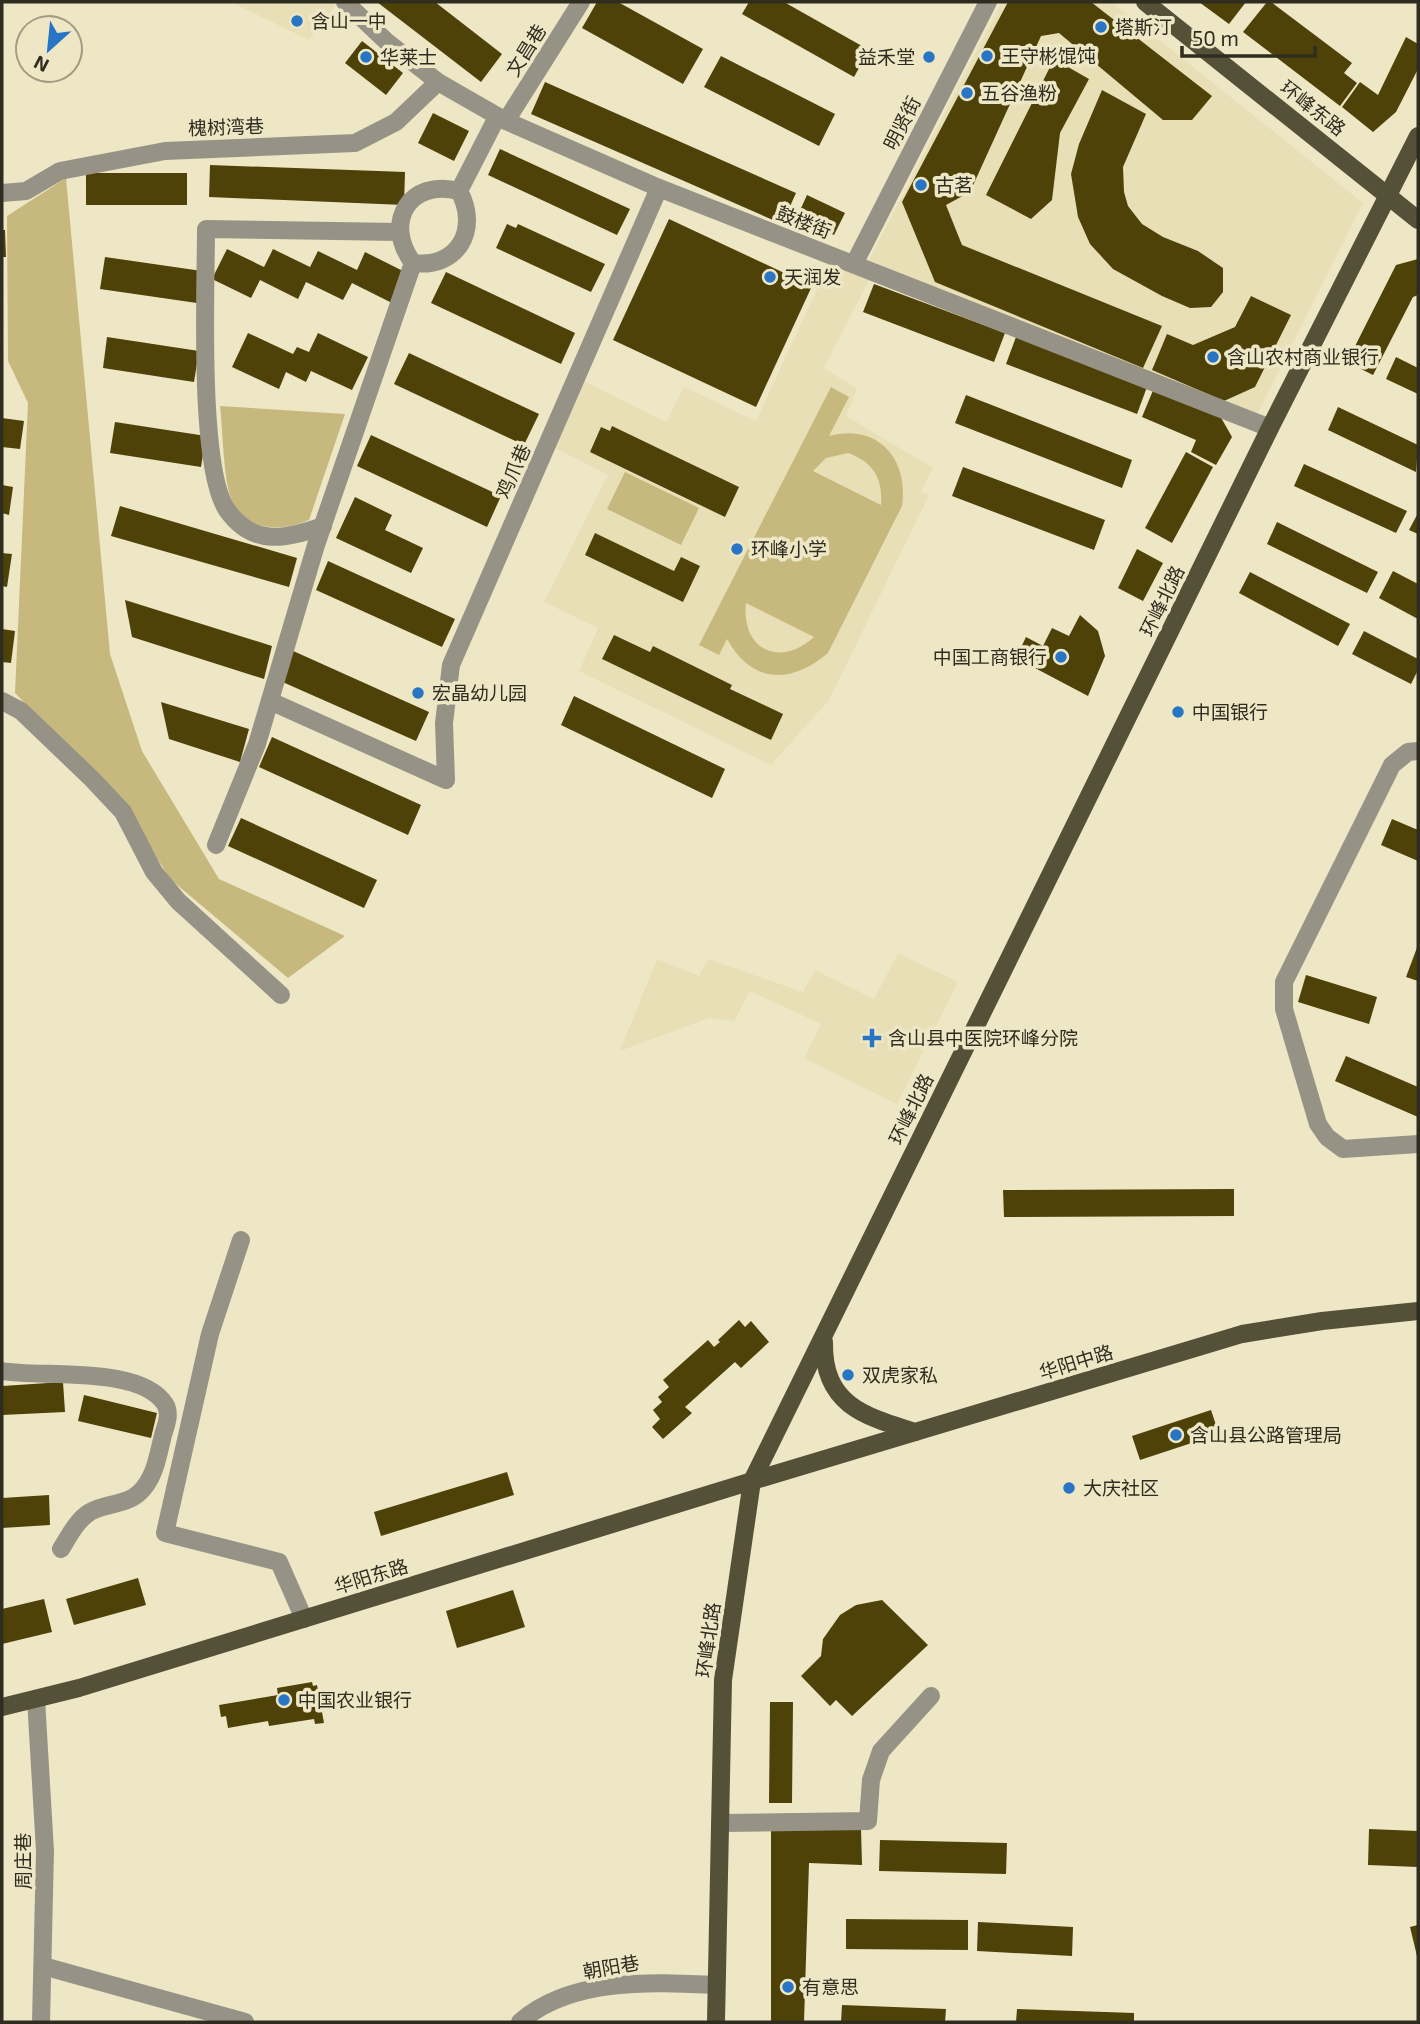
<svg xmlns="http://www.w3.org/2000/svg" width="1420" height="2024" font-family="'Exo 2','Noto Sans SC',sans-serif">
  <style>
    .built { fill: #e8dfb6 }
    .green { fill: #c7b97d; fill-rule: evenodd }
    .building { fill: #4e4208 }
    .lines { fill: none; stroke-linecap: round; stroke-linejoin: round }
    .minor { stroke: #969386; stroke-width: 18 }
    .major { stroke: #555038; stroke-width: 18 }
    .poi-dot { fill: #2775c4; stroke: #eee7c6; stroke-width: 2.5 }
    .labels { text-anchor: middle; stroke-width: 7; stroke-linejoin: round; paint-order: stroke }
    .poi-label { font-size: 19px; fill: #2f2c20; stroke: #eee7c6; text-anchor: start }
    .street-label { font-size: 19px; fill: #2f2c20; stroke: #eee7c6 }
  </style>
  <rect width="100%" height="100%" fill="#eee7c6"/>
  <g class="built">
    <path d="M231,2H338L309,40Z"/>
    <path d="M1002,2H1112L1363,203L1257,415L867,264Z"/>
    <path d="M829,263L869,280L824,368L857,389L846,416L933,468L921,491L929,495L829,700L771,765L579,671L598,628L544,602L608,475L551,446L584,381L666,422L684,387L756,421Z"/>
    <path d="M898,953L958,982L897,1104L804,1058L821,1024L750,991L734,1021L709,1018L620,1051L657,959L699,976L708,959L803,992L815,970L874,999Z"/>
  </g>
  <g class="green">
    <path d="M66,178L110,654L142,751L219,879L345,936L288,978L170,879L128,811L15,693L28,403L8,361L7,216Z"/>
    <path d="M831,387L849,397L829,436C878,423 909,459 902,506L828,653C791,684 753,685 727,639L719,655L699,645ZM848,453C873,462 883,478 881,505L813,471L826,458ZM746,603L814,637C780,668 741,650 746,603Z"/>
    <path d="M220,406L345,414L309,520C283,532 243,532 231,498C223,477 223,430 220,406Z"/>
    <path d="M625,472L699,508L681,545L607,509Z"/>
  </g>
  <g class="building">
    <path d="M377,2H435L502,54L481,82Z"/>
    <path d="M597,2H618L703,49L683,84L582,28Z"/>
    <path d="M749,2H784L869,50L854,77L742,14Z"/>
    <path d="M1008,2H1091L1212,96L1192,120H1163L1059,33L1041,36L970,192L946,205L962,245L1162,326L1143,368L935,282L902,202Z"/>
    <path d="M1199,2H1246L1229,24Z"/>
    <path d="M1267,2H1271L1352,63L1344,73L1357,83L1340,106L1243,32Z"/>
    <path d="M1406,37L1418,44V69L1396,112L1373,132L1342,107L1360,82L1378,95Z"/>
    <path d="M362,41L403,73L386,95L345,63Z"/>
    <path d="M721,56L835,114L819,146L704,87Z"/>
    <path d="M1054,59L1089,79L1060,133L1052,200L1031,219L986,195Z"/>
    <path d="M545,82L796,193L782,224L531,114Z"/>
    <path d="M1102,90L1146,114L1123,167L1124,192L1128,206L1142,224L1163,237L1198,251L1223,268V292L1211,307L1190,308L1162,296L1113,269L1090,244L1078,217L1071,174L1079,144Z"/>
    <path d="M433,113L469,131L454,161L418,143Z"/>
    <path d="M500,149L630,209L617,235L488,175Z"/>
    <path d="M210,165L405,172L404,205L209,197Z"/>
    <rect x="86" y="173" width="101" height="32"/>
    <path d="M807,195L845,213L834,235L797,217Z"/>
    <path d="M669,219L812,286L756,407L613,340Z"/>
    <path d="M507,224L516,228L518,224L605,264L591,292L496,248Z"/>
    <path d="M2,230H5L6,257H2Z"/>
    <path d="M227,249L264,267L273,249L310,267L318,251L357,270L365,252L407,273L392,303L352,283L343,300L306,282L298,299L260,280L251,298L212,279Z"/>
    <path d="M105,257L202,271L197,303L100,289Z"/>
    <path d="M1418,259V295L1413,297L1373,375L1347,362L1396,265Z"/>
    <path d="M446,272L575,333L561,364L431,303Z"/>
    <path d="M874,284L1005,333L994,362L863,312Z"/>
    <path d="M1251,296L1291,315L1255,387L1224,401L1152,370L1167,334L1193,345L1235,327Z"/>
    <path d="M248,333L293,354L297,347L309,352L318,333L368,357L352,390L311,371L306,382L286,372L279,389L232,367Z"/>
    <path d="M107,337L199,351L194,382L103,368Z"/>
    <path d="M1016,337L1147,387L1137,414L1006,364Z"/>
    <path d="M409,353L539,414L524,445L394,384Z"/>
    <path d="M1396,357L1418,368V394L1386,379Z"/>
    <path d="M1154,388L1219,414L1232,437L1216,465L1191,452L1196,440L1142,417Z"/>
    <path d="M966,395L1132,460L1122,488L955,423Z"/>
    <path d="M1338,407L1418,445L1416,472L1328,430Z"/>
    <path d="M2,418L24,421L20,449L2,447Z"/>
    <path d="M115,422L206,436L201,467L110,453Z"/>
    <path d="M612,426L739,487L725,517L590,452L601,427L610,431Z"/>
    <path d="M371,435L501,496L487,527L357,466Z"/>
    <path d="M1186,452L1213,467L1172,543L1145,528Z"/>
    <path d="M1304,464L1407,511L1396,533L1294,486Z"/>
    <path d="M963,467L1105,520L1094,550L952,496Z"/>
    <path d="M2,485L13,487L9,515L2,513Z"/>
    <path d="M355,497L392,515L385,530L423,548L411,573L336,538Z"/>
    <path d="M120,506L297,558L289,587L111,536Z"/>
    <path d="M1418,513V534L1409,530Z"/>
    <path d="M1277,522L1378,572L1367,593L1267,544Z"/>
    <path d="M595,533L674,571L681,557L700,566L683,602L585,555Z"/>
    <path d="M1137,549L1163,563L1143,601L1118,588Z"/>
    <path d="M2,553L12,554L7,587L2,586Z"/>
    <path d="M328,561L455,619L442,647L316,590Z"/>
    <path d="M1393,571L1418,584V619L1379,598Z"/>
    <path d="M1250,572L1350,624L1338,646L1239,593Z"/>
    <path d="M125,600L272,646L264,679L132,637Z"/>
    <path d="M1080,615L1098,631L1105,656L1088,696L1016,658L1026,637L1043,646L1052,628L1069,636Z"/>
    <path d="M2,629L15,631L11,663L2,662Z"/>
    <path d="M1364,631L1418,659V670L1411,684L1352,654Z"/>
    <path d="M614,635L650,652L653,646L732,685L730,689L783,714L771,740L602,659Z"/>
    <path d="M291,650L429,712L416,741L278,680Z"/>
    <path d="M574,696L725,769L712,798L561,725Z"/>
    <path d="M161,702L249,729L240,762L169,739Z"/>
    <path d="M272,737L421,805L408,835L259,767Z"/>
    <path d="M241,818L377,880L364,908L228,846Z"/>
    <path d="M1392,819L1418,830V861L1381,845Z"/>
    <path d="M1418,945V981L1406,977Z"/>
    <path d="M1306,975L1377,997L1369,1024L1298,1002Z"/>
    <path d="M1346,1056L1418,1087V1117L1335,1081Z"/>
    <path d="M1234,1189V1216L1004,1217L1003,1190Z"/>
    <path d="M739,1320L745,1327L751,1321L769,1342L741,1368L735,1362L685,1407L692,1413L663,1439L652,1427L660,1419L653,1410L662,1402L658,1397L669,1387L663,1380L708,1340L714,1347L720,1342L718,1340Z"/>
    <path d="M63,1382L65,1412L2,1415V1386Z"/>
    <path d="M84,1395L157,1413L151,1438L78,1421Z"/>
    <path d="M1211,1410L1219,1434L1140,1460L1132,1436Z"/>
    <path d="M507,1472L514,1495L381,1536L374,1512Z"/>
    <path d="M49,1495L50,1525L2,1528V1498Z"/>
    <path d="M138,1578L146,1605L74,1625L66,1599Z"/>
    <path d="M513,1590L525,1627L457,1648L446,1611Z"/>
    <path d="M44,1599L52,1632L2,1644V1609Z"/>
    <path d="M882,1600L928,1645L852,1716L836,1700L830,1706L801,1676L821,1656L823,1639L840,1615L856,1605Z"/>
    <path d="M312,1682L313,1686L317,1685L324,1723L315,1724L314,1719L269,1726L268,1721L228,1728L226,1716L221,1717L219,1705L278,1695L277,1688Z"/>
    <path d="M770,1702H793L792,1803H769Z"/>
    <path d="M771,1827L861,1829L862,1865L809,1863L804,2022H771Z"/>
    <path d="M1369,1829L1418,1831V1867L1368,1865Z"/>
    <path d="M880,1840L1007,1843L1006,1874L879,1871Z"/>
    <path d="M846,1919L968,1920V1950L846,1949Z"/>
    <path d="M978,1922L1073,1927L1072,1956L977,1951Z"/>
    <path d="M1418,1925V1956H1417L1410,1927Z"/>
    <path d="M842,2005L946,2009L945,2022H841Z"/>
    <path d="M1017,2009L1134,2013V2022H1016Z"/>
  </g>
  <g class="lines">
    <g class="minor">
      <path d="M345,2L386,41L438,82L506,121L659,188L1270,428"/>
      <path d="M506,121L581,2"/>
      <path d="M459,191C480,229 458,269 413,263C383,223 409,178 459,191L497,117"/>
      <path d="M2,193L26,191L60,171L165,151L355,143L396,122L438,82"/>
      <path d="M854,264L988,2"/>
      <path d="M323,526C287,539 253,547 227,510C198,468 206,286 206,229L399,232"/>
      <path d="M2,701L21,711L92,779L123,812L154,872L178,901L281,995"/>
      <path d="M270,701L446,780L444,723L451,665L659,188"/>
      <path d="M1418,751L1408,752L1392,765L1284,982V1009L1318,1124L1327,1137L1343,1149L1418,1144"/>
      <path d="M216,845L257,744L316,545L413,263"/>
      <path d="M241,1240L210,1334L165,1533L279,1562L304,1619"/>
      <path d="M2,1371C42,1378 140,1365 165,1404C171,1414 166,1425 163,1435C158,1455 155,1479 139,1493C126,1505 106,1503 90,1512C77,1520 69,1536 61,1549"/>
      <path d="M36,1699L45,1851L41,2022"/>
      <path d="M720,1823L868,1821L871,1780L881,1751L931,1696"/>
      <path d="M43,1966L245,2022"/>
      <path d="M520,2022C571,1977 654,1982 716,1985"/>
    </g>
    <g class="major">
      <path d="M1145,2L1418,220"/>
      <path d="M824,1342C823,1404 863,1416 915,1432"/>
      <path d="M2,1707L79,1688L752,1481L1242,1334L1322,1321L1418,1311"/>
      <path d="M716,2022L723,1680L752,1481L1270,428L1418,136"/>
    </g>
  </g>
  <g class="poi-dot">
    <circle cx="297" cy="21" r="7"/>
    <circle cx="1101" cy="27" r="7"/>
    <circle cx="987" cy="56" r="7"/>
    <circle cx="366" cy="57" r="7"/>
    <circle cx="929" cy="57" r="7"/>
    <circle cx="967" cy="93" r="7"/>
    <circle cx="921" cy="185" r="7"/>
    <circle cx="770" cy="277" r="7"/>
    <circle cx="1213" cy="357" r="7"/>
    <circle cx="737" cy="549" r="7"/>
    <circle cx="1061" cy="657" r="7"/>
    <circle cx="418" cy="693" r="7"/>
    <circle cx="1178" cy="712" r="7"/>
    <path d="M868.5 1027.5h7v7h7v7h-7v7h-7v-7h-7v-7h7z"/>
    <circle cx="848" cy="1375" r="7"/>
    <circle cx="1176" cy="1435" r="7"/>
    <circle cx="1069" cy="1488" r="7"/>
    <circle cx="284" cy="1700" r="7"/>
    <circle cx="788" cy="1987" r="7"/>
  </g>
  <g class="labels">
    <g class="poi-label">
      <text x="311" y="28">含山一中</text>
      <text x="1115" y="34">塔斯汀</text>
      <text x="1001" y="63">王守彬馄饨</text>
      <text x="380" y="64">华莱士</text>
      <text x="915" y="64" text-anchor="end">益禾堂</text>
      <text x="981" y="100">五谷渔粉</text>
      <text x="935" y="192">古茗</text>
      <text x="784" y="284">天润发</text>
      <text x="1227" y="364">含山农村商业银行</text>
      <text x="751" y="556">环峰小学</text>
      <text x="1047" y="664" text-anchor="end">中国工商银行</text>
      <text x="432" y="700">宏晶幼儿园</text>
      <text x="1192" y="719">中国银行</text>
      <text x="888" y="1045">含山县中医院环峰分院</text>
      <text x="862" y="1382">双虎家私</text>
      <text x="1190" y="1442">含山县公路管理局</text>
      <text x="1083" y="1495">大庆社区</text>
      <text x="298" y="1707">中国农业银行</text>
      <text x="802" y="1994">有意思</text>
    </g>
    <g class="street-label">
      <text transform="translate(526 50) rotate(-58)" y="7">文昌巷</text>
      <text transform="translate(1313 108) rotate(38)" y="7">环峰东路</text>
      <text transform="translate(902 123) rotate(-63)" y="7">明贤街</text>
      <text transform="translate(226 127) rotate(-2)" y="7">槐树湾巷</text>
      <text transform="translate(804 222) rotate(21)" y="7">鼓楼街</text>
      <text transform="translate(513 471) rotate(-66)" y="7">鸡爪巷</text>
      <text transform="translate(1162 601) rotate(-64)" y="7">环峰北路</text>
      <text transform="translate(911 1109) rotate(-64)" y="7">环峰北路</text>
      <text transform="translate(1076 1362) rotate(-17)" y="7">华阳中路</text>
      <text transform="translate(371 1576) rotate(-17)" y="7">华阳东路</text>
      <text transform="translate(708 1640) rotate(-82)" y="7">环峰北路</text>
      <text transform="translate(23 1861) rotate(-90)" y="7">周庄巷</text>
      <text transform="translate(611 1967) rotate(-10)" y="7">朝阳巷</text>
    </g>
  </g>
  <rect width="1420" height="2024" fill="none" stroke="#2f2c20" stroke-width="7"/>
  <g transform="translate(49 49) rotate(207)"><circle r="33" fill="#eee7c6" stroke="#a29c84" stroke-width="2"/>
  <path d="M0-5L12 26L0 18L-12 26Z" fill="#2775c4"/>
  <text y="-10" font-size="19" font-weight="bold" text-anchor="middle" fill="#2f2c20">N</text>
  </g>
  <path d="M1182 46v10h133v-10" fill="none" stroke="#2f2c20" stroke-width="3.5"/>
  <text x="1192" y="46" font-size="21" fill="#2f2c20" stroke="#eee7c6" stroke-width="5" paint-order="stroke">50 m</text>
</svg>
